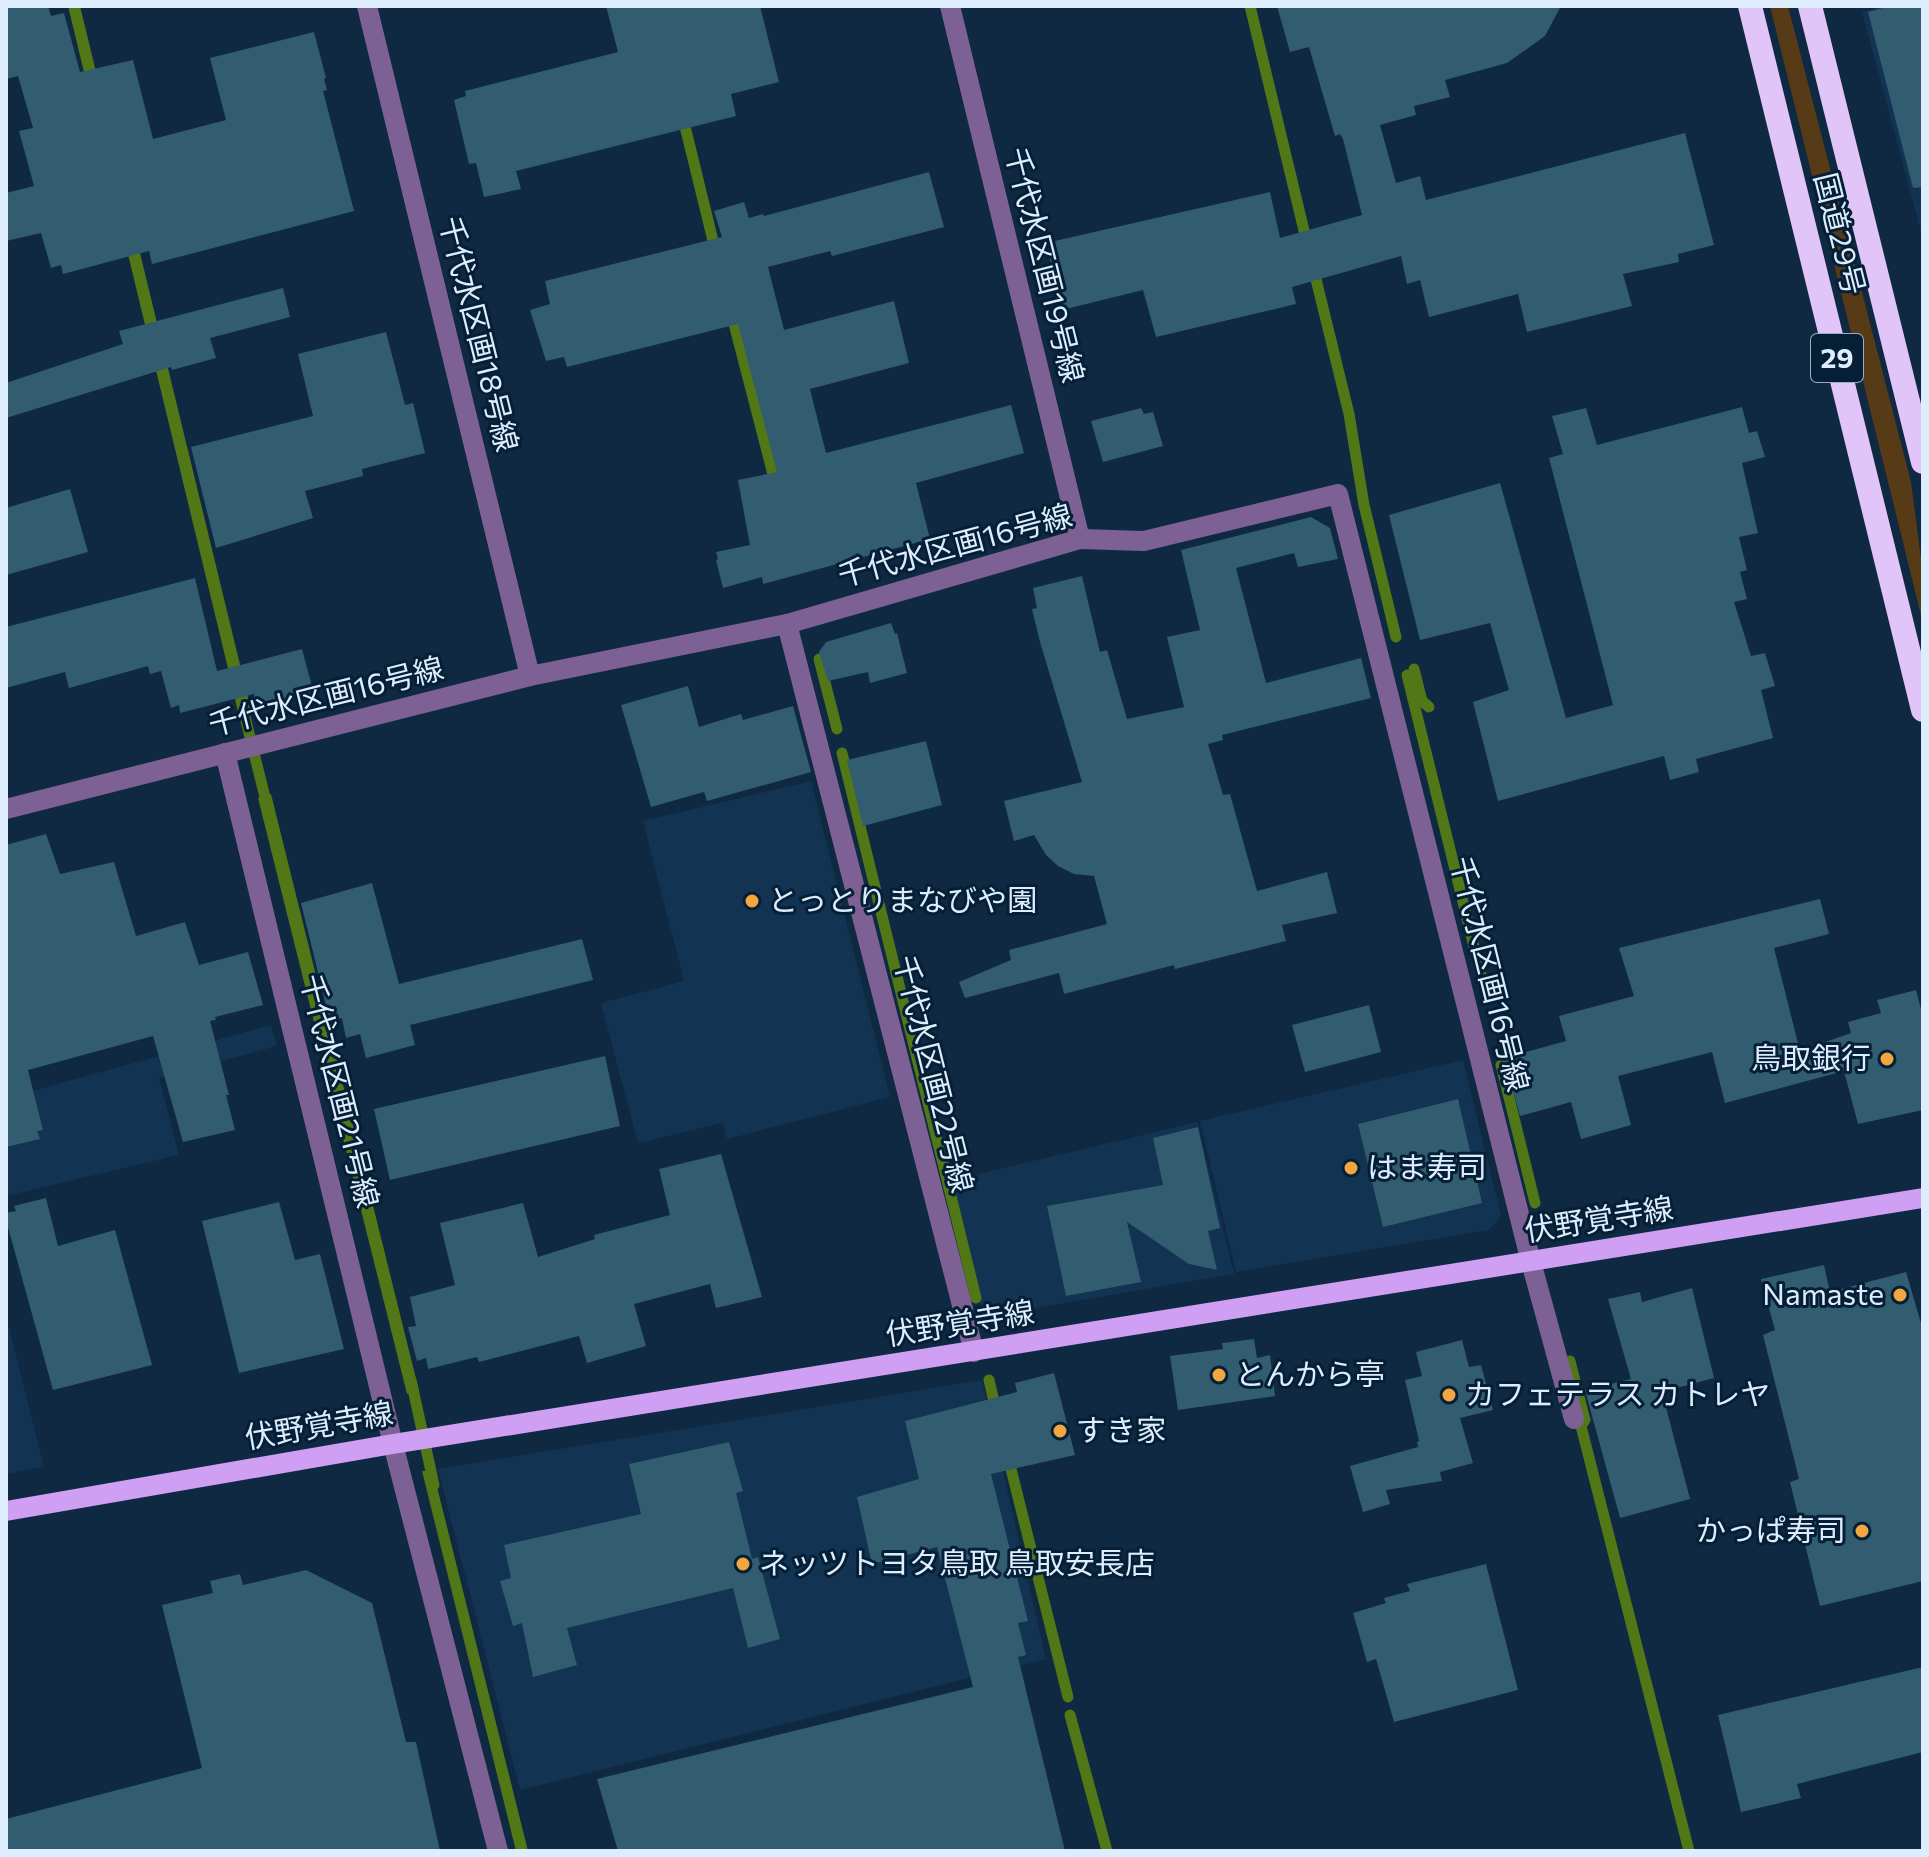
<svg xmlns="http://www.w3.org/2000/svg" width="1929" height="1857" font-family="Commissioner,'Noto Sans JP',sans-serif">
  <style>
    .built { fill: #123351 }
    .green { fill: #573b17 }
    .water { fill: #517717 }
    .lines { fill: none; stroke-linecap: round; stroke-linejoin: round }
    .stream { stroke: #517717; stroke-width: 11 }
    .building { fill: #325c6f }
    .minor { stroke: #7d6194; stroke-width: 20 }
    .major { stroke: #ce9ff3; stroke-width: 20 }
    .highway { stroke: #e1c5f8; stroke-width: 24 }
    .poi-dot { fill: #f2a541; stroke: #051f37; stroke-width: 3 }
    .labels { text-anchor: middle; stroke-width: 6; stroke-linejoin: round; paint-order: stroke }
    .shield { fill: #051f37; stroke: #9cafc2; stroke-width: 2 }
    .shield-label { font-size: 28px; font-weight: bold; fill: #ddedfd }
    .street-label { font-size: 30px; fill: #ddedfd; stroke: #051f37 }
    .poi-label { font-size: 30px; fill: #ddedfd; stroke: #051f37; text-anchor: start }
  </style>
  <rect width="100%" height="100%" fill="#0f2942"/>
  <g class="built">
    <path d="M1883,6H1923V239L1862,12Z"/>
    <path d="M811,781L890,1097L727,1139L723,1123L638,1143L601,1003L684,981L643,821Z"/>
    <path d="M6,1013L28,1092L271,1025L277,1046L159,1078L179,1155L6,1196Z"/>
    <path d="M1463,1060L1501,1216L1489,1230L1236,1272L1200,1121Z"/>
    <path d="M1197,1122L1234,1274L994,1315L972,1297L945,1182Z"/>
    <path d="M6,1316L44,1467L6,1474Z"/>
    <path d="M982,1380L1046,1659L520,1790L438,1469Z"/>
  </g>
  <path class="green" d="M1770,6H1788L1911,482L1923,574V623Z"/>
  <g class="water">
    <path d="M68,6H80L252,714L240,718Z"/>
    <path d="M271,794L419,1391L407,1394L258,798Z"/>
    <path d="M422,1471H433L528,1851H516Z"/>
  </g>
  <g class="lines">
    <g class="stream">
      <path d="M1250,6L1307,243"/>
      <path d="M682,114L716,253"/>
      <path d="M1313,267L1349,414L1364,505L1396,637"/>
      <path d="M731,312L776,486"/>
      <path d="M819,659L837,729"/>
      <path d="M1414,669L1422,701L1429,707"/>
      <path d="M1407,675L1482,979"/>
      <path d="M241,701L268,809"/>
      <path d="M842,753L976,1298"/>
      <path d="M1501,1065L1535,1203"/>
      <path d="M1570,1361L1585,1420L1581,1426L1689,1851"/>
      <path d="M411,1380L434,1485"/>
      <path d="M989,1380L996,1410"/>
      <path d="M1008,1457L1068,1697"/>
      <path d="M1070,1715L1107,1851"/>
    </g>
  </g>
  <g class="building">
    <path d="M6,6H48L51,16L64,13L80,72L133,60L153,139L226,120L210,58L314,32L326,78L324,79L327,90L323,91L354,211L152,264L149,251L63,274L61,265L51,268L41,233L6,241V193L34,186L19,131L33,128L18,76L6,79Z"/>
    <path d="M606,6H760L779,82L731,94L736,116L516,171L521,189L484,197L476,163L469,164L454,100L466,96L465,91L618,52Z"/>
    <path d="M1277,6H1561L1545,36L1507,63L1445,80L1450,97L1414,106L1416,115L1380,125L1396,183L1420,176L1426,200L1685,133L1714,245L1678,254L1679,262L1623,274L1632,306L1527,332L1518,294L1429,317L1420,280L1407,284L1401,256L1292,287L1296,304L1156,337L1143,290L1062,310L1046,243L1270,192L1280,238L1362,215L1343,139L1340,134L1335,136L1309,47L1290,52Z"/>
    <path d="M1890,6H1923V187L1913,188L1868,12Z"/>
    <path d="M929,172L944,227L832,256L830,251L768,267L784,330L894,301L909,363L810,389L826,453L1011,405L1024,453L916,483L930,539L763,584L762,577L723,588L716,560L718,559L716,552L750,545L738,480L777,472L738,324L567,367L564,357L546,361L530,310L550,304L545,281L722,237L714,211L744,202L749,218L763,214L764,216Z"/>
    <path d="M283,288L290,317L210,338L216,358L172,370L171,367L6,418V383L123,344L119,331Z"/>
    <path d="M386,332L405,405L413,403L425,453L362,469L363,476L305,491L313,518L216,548L191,447L313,416L298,354Z"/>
    <path d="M1742,407L1749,433L1757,431L1765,457L1742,463L1758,533L1739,537L1747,570L1740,572L1747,599L1734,602L1751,656L1765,653L1775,686L1761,690L1773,738L1696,759L1699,772L1670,780L1664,756L1498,801L1473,702L1509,690L1490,623L1420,640L1389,515L1500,483L1566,718L1613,705L1549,458L1563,454L1552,416L1586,408L1597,445Z"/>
    <path d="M1141,408L1144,414L1153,412L1163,446L1103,462L1091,421Z"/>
    <path d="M70,489L88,552L6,575V508Z"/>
    <path d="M1311,517L1330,528L1338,559L1298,567L1294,553L1236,568L1266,683L1361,658L1371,698L1222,735L1223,740L1208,744L1223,795L1230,794L1257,891L1327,872L1337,913L1282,925L1286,941L1175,969L1174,965L1064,994L1059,973L965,998L959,982L1011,960L1009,950L1107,924L1094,876L1074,874L1058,866L1046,855L1034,835L1014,841L1004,801L1082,782L1040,642L1032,609L1037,608L1033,588L1082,576L1100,652L1107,650L1127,719L1184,707L1167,637L1200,630L1181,550Z"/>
    <path d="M195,578L217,671L302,649L314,694L257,709L254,694L180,713L179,705L171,708L161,671L150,674L148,666L69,688L65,672L6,688V627Z"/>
    <path d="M891,623L895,634L897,633L907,673L870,683L868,672L828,681L819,652L826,642Z"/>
    <path d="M688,686L699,727L741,714L743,720L793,706L811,772L707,801L704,792L651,807L621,705Z"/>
    <path d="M926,741L942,805L863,826L847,760Z"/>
    <path d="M46,834L60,874L114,862L136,936L185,922L199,965L248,952L263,1005L215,1017L216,1020L210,1021L229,1095H226L235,1130L183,1142L153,1036L28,1070L43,1130L37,1131L40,1139L6,1147V845Z"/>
    <path d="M372,883L399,984L582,939L593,980L410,1025L415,1045L366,1058L360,1034L346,1038L342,1018L330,1021L301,903Z"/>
    <path d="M1820,899L1829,934L1774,948L1800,1051L1851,1033L1848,1022L1881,1013L1877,1000L1916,990L1923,1017V1110L1858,1124L1844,1071L1725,1103L1712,1052L1618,1076L1631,1125L1581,1139L1571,1102L1520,1116L1504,1058L1566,1041L1559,1016L1634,996L1619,948Z"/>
    <path d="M1369,1005L1381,1052L1305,1072L1292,1025Z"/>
    <path d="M605,1056L620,1126L390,1180L374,1109Z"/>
    <path d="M1458,1099L1482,1203L1383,1227L1358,1124Z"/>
    <path d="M1198,1127L1220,1228L1208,1231L1217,1270L1189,1264L1127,1222L1141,1282L1066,1296L1047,1206L1163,1185L1153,1138Z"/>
    <path d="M721,1154L762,1297L716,1308L710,1284L634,1304L646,1346L587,1363L579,1336L479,1362L477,1357L428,1369L426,1358L417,1361L408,1327L416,1326L410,1297L455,1285L440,1223L523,1203L538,1257L595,1239L594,1235L670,1215L659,1169Z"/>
    <path d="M46,1198L58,1246L115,1230L152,1365L53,1390L6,1220V1213L16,1211L14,1206Z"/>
    <path d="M279,1202L295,1260L320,1254L344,1349L239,1373L202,1221Z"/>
    <path d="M1824,1265L1830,1292L1906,1272L1923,1330V1581L1820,1606L1790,1482L1799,1479L1763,1335L1775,1330L1761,1279Z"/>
    <path d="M1692,1288L1714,1378L1662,1392L1690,1499L1620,1518L1585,1390L1631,1379L1608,1299L1640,1292L1642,1302Z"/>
    <path d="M1254,1339L1257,1358L1270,1355L1275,1396L1178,1410L1170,1356L1223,1349L1222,1343Z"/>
    <path d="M1462,1340L1469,1367L1481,1365L1493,1410L1460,1418L1473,1463L1440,1472L1442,1481L1386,1490L1390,1504L1363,1512L1350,1466L1418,1447L1417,1442L1419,1441L1405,1380L1422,1376L1416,1352Z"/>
    <path d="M1054,1373L1075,1455L991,1474L1028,1621L1018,1623L1026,1655L1018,1657L1065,1851H618L597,1779L973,1687L937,1547L872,1564L857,1497L919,1479L905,1421L1017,1392L1015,1383Z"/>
    <path d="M729,1442L743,1491L736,1493L752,1559L758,1557L780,1639L748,1648L733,1588L567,1628L577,1665L533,1677L522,1623L513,1626L500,1581L511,1578L504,1545L641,1514L629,1464Z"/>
    <path d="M1486,1564L1518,1690L1394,1722L1376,1659L1367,1662L1353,1613L1386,1603L1384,1598L1410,1591L1407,1584Z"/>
    <path d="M306,1570L372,1603L406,1742H416L440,1851H6V1819L202,1768L162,1605L213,1593L210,1581L240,1574L243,1585Z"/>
    <path d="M1923,1667V1752L1797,1784L1801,1798L1741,1812L1718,1715Z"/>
  </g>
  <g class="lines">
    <g class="minor">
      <path d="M367,6L530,676"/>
      <path d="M950,6L1080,539"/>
      <path d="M787,624L974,1352"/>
      <path d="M225,753L393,1444L498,1851"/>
      <path d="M6,809L530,676L787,624L1080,539L1144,541L1338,494L1531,1262L1574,1419"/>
    </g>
    <path class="major" d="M6,1511L393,1444L1923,1198"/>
    <g class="highway">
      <path d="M1750,6L1923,710"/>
      <path d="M1810,6L1923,462"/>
    </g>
  </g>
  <g class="poi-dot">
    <circle cx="752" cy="901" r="8"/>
    <circle cx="1887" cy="1059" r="8"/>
    <circle cx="1351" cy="1168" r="8"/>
    <circle cx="1900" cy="1295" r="8"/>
    <circle cx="1219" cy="1375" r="8"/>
    <circle cx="1449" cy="1395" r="8"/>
    <circle cx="1060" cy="1431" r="8"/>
    <circle cx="1862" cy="1531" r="8"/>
    <circle cx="743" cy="1564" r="8"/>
  </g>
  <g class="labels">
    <rect class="shield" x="1811" y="334" width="52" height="48" rx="6"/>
    <g class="shield-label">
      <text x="1837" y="368">29</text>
    </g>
    <g class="street-label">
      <text transform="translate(1839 234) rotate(76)" y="10">国道29号</text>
      <text transform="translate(1044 265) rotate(76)" y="10">千代水区画19号線</text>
      <text transform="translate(478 334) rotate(76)" y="10">千代水区画18号線</text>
      <text transform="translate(955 546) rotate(-15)" y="10">千代水区画16号線</text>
      <text transform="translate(326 697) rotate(-14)" y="10">千代水区画16号線</text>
      <text transform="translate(1489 974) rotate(76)" y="10">千代水区画16号線</text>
      <text transform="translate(933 1074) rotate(76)" y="10">千代水区画22号線</text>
      <text transform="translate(339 1091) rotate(76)" y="10">千代水区画21号線</text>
      <text transform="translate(1599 1220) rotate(-9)" y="10">伏野覚寺線</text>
      <text transform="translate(960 1324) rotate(-9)" y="10">伏野覚寺線</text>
      <text transform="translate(319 1426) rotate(-10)" y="10">伏野覚寺線</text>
    </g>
    <g class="poi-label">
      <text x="768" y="911">とっとりまなびや園</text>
      <text x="1871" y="1069" text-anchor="end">鳥取銀行</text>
      <text x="1367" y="1178">はま寿司</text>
      <text x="1884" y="1305" text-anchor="end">Namaste</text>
      <text x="1235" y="1385">とんから亭</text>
      <text x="1465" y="1405">カフェテラス カトレヤ</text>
      <text x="1076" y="1441">すき家</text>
      <text x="1846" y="1541" text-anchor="end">かっぱ寿司</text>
      <text x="759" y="1574">ネッツトヨタ鳥取 鳥取安長店</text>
    </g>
  </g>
  <rect width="1929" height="1857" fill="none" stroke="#ddedfd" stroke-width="16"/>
</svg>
